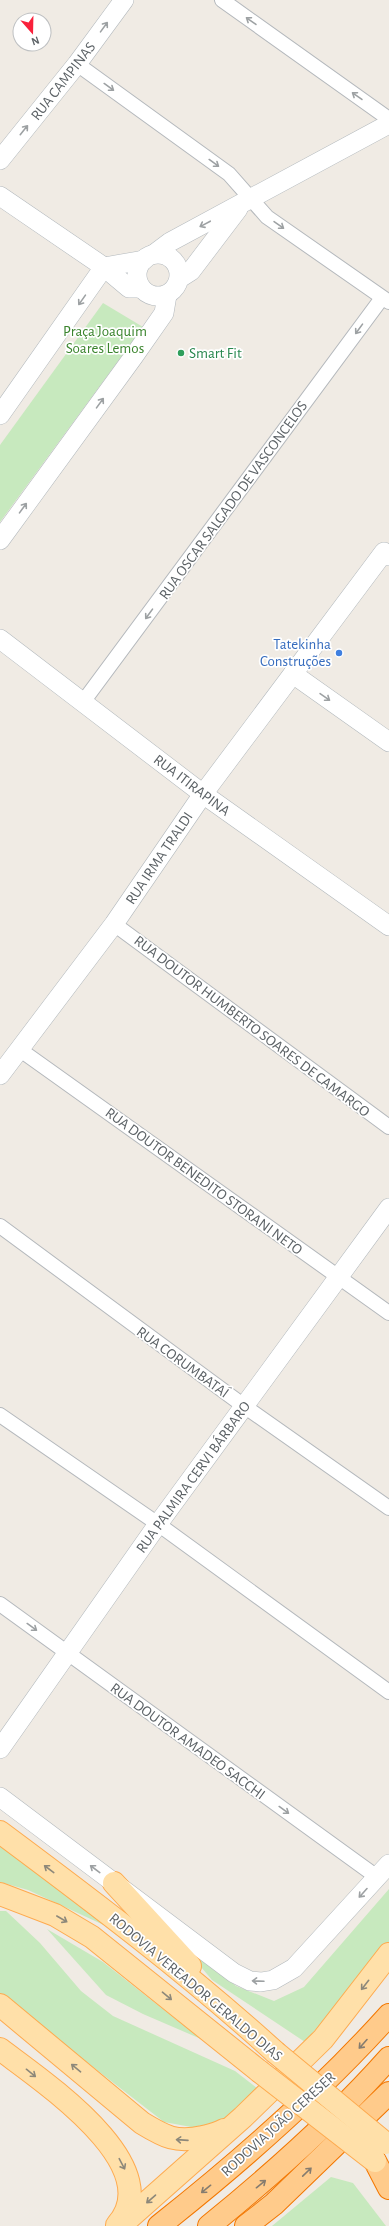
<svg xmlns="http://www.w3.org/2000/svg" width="389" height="2226" font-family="'Alegreya Sans',sans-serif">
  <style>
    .green { fill: #c7e9be }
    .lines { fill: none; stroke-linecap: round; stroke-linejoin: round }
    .street-casing { stroke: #b4b8bc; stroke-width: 16 }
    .secondary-casing { stroke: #b3b9bd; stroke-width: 20 }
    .primary-casing { stroke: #feaa4e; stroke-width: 24 }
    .highway-casing { stroke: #f37700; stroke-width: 24 }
    .street { stroke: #fff; stroke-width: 14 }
    .secondary { stroke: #fff; stroke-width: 19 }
    .primary { stroke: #ffe0a9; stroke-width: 22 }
    .highway { stroke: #ffcb8b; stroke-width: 22 }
    .primary-bridge-casing { stroke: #feaa4e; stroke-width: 24; stroke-linecap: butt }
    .primary-bridge { stroke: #ffe0a9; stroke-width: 22 }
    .oneway { stroke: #9da1a3 }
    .oneway2 { stroke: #8d887a }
    .oneway3 { stroke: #857c6f }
    .leisure-dot { fill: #2e9e5b; stroke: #fff; stroke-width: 1.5 }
    .shop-dot { fill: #3f7fe0; stroke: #fff; stroke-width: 1.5 }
    .labels { text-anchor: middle; stroke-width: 3.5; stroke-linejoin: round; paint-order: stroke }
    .street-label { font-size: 15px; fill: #5c6266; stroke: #fff }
    .park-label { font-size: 15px; fill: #3a842d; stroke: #fff }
    .leisure-label { font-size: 15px; fill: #27864d; stroke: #fff; text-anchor: start }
    .shop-label { font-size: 15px; fill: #366cbe; stroke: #fff; text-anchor: end }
  </style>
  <rect width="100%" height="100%" fill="#f0ebe4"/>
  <g class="green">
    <path d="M103,303L143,327L0,522V445Z"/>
    <path d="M0,1843L108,1927L28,1890L0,1882Z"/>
    <path d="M389,1889V1943L305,2042L212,1980L175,1936L236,1986L274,2001L304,1987Z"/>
    <path d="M0,1911H6L40,1943L81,1991L113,2016L235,2071L266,2095L236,2120L202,2129L164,2122L0,1995Z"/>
    <path d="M47,1929L103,1962L201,2039L143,2014L106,1995Z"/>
    <path d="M331,2177L353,2183L386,2226H272Z"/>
  </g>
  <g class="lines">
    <g class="street-casing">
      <g id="street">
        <path d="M222,0L389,119"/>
        <path d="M77,64L229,174L267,217L389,302"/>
        <path d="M83,702L382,298"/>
        <path d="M114,924L389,1127"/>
        <path d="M19,1049L389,1313"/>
        <path d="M0,1226L244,1406L389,1508"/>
        <path d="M0,1415L158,1524L389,1692"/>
        <path d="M0,1604L377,1877"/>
      </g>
    </g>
    <g class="secondary-casing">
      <g id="secondary">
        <path d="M0,160L77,64L124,0"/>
        <path d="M0,196L104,267L129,288H141"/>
        <circle cx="158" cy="275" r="21"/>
        <path d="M154,254L170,242L389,124"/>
        <path d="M104,267L144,260"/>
        <path d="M180,278L191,271L238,209"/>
        <path d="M0,415L104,267"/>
        <path d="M0,540L134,356L164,313L167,295"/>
        <path d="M0,639L203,794L389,926"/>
        <path d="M293,674L389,742"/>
        <path d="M0,1075L114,924L203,794L384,552L389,556"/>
        <path d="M0,1749L158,1524L389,1208"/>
        <path d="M0,1797L234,1973L250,1981L261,1982L273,1980L294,1968L389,1864"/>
      </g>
    </g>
    <g class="primary-casing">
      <g id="primary">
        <path d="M0,1832C94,1902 188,1973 275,2052"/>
        <path d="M114,1883L190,1966"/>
        <path d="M0,1894L55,1915L92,1937L259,2071"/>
        <path d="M0,2005L142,2123C165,2137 176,2143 203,2137C211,2135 217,2134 224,2130"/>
        <path d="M0,2049C39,2079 171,2166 117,2225"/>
        <path d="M120,2226L243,2117L323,2039L389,1954"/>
      </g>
    </g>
    <g class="highway-casing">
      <g id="highway">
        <path d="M375,2161L389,2188"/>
        <path d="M159,2226C241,2161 319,2093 389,2015"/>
        <path d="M209,2226C273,2174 334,2120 389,2058"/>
        <path d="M246,2226L274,2204L389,2093"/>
      </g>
    </g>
    <use href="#street" class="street"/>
    <use href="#secondary" class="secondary"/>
    <use href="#primary" class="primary"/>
    <use href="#highway" class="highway"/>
    <g class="primary-bridge-casing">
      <g id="primary-bridge">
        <path d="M275,2052L385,2143"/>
        <path d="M259,2071L375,2161"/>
      </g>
    </g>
    <use href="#primary-bridge" class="primary-bridge"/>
  </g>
  <defs><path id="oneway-shaft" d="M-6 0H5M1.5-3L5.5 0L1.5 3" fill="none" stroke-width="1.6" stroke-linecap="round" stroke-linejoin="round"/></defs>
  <g class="oneway">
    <use href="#oneway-shaft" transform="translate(251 21) rotate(-145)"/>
    <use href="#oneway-shaft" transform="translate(104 27) rotate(-54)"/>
    <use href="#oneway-shaft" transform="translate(109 87) rotate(36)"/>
    <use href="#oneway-shaft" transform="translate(357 96) rotate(-145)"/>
    <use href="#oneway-shaft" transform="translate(24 130) rotate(-51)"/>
    <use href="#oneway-shaft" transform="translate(214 163) rotate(36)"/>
    <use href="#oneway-shaft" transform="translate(205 224) rotate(152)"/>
    <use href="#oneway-shaft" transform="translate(279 225) rotate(35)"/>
    <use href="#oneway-shaft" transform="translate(82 300) rotate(125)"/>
    <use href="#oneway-shaft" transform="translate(359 329) rotate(126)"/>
    <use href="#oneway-shaft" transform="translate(100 403) rotate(-54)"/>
    <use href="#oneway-shaft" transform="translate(23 508) rotate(-54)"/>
    <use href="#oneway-shaft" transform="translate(149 614) rotate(126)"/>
    <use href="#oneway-shaft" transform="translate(325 697) rotate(35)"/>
    <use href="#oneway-shaft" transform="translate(32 1627) rotate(36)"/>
    <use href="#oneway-shaft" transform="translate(284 1810) rotate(36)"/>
    <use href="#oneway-shaft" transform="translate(95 1869) rotate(-143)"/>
    <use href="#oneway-shaft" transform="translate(363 1893) rotate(132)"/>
    <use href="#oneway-shaft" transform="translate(258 1981) rotate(-178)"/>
  </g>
  <g class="oneway2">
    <use href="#oneway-shaft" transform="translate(49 1869) rotate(-143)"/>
    <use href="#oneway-shaft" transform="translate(62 1919) rotate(30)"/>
    <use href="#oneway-shaft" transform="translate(365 1985) rotate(128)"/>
    <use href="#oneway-shaft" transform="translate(167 1996) rotate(40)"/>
    <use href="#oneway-shaft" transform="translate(76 2068) rotate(-140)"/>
    <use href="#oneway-shaft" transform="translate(31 2073) rotate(39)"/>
    <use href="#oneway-shaft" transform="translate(182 2140) rotate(-176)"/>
    <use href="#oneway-shaft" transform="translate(122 2164) rotate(62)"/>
    <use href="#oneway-shaft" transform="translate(151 2199) rotate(139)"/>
  </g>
  <g class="oneway3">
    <use href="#oneway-shaft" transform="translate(363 2044) rotate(132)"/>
    <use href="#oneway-shaft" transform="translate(307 2172) rotate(-44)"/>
    <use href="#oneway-shaft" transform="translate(261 2184) rotate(-39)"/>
    <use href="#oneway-shaft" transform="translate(206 2189) rotate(141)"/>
  </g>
  <circle class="leisure-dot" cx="181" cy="353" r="4"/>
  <circle class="shop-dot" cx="339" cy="653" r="4"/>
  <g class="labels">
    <g class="street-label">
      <text transform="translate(63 81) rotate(-52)" y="5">RUA CAMPINAS</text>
      <text transform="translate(233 500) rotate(-54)" y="5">RUA OSCAR SALGADO DE VASCONCELOS</text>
      <text transform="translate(192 785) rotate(37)" y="5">RUA ITIRAPINA</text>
      <text transform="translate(159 858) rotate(-56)" y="5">RUA IRMA TRALDI</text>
      <text transform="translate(252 1026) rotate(37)" y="5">RUA DOUTOR HUMBERTO SOARES DE CAMARGO</text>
      <text transform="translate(204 1181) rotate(36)" y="5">RUA DOUTOR BENEDITO STORANI NETO</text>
      <text transform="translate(183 1362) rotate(36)" y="5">RUA CORUMBATAÍ</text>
      <text transform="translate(193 1477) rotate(-54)" y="5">RUA PALMIRA CERVI BÁRBARO</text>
      <text transform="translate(188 1741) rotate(36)" y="5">RUA DOUTOR AMADEO SACCHI</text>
      <text transform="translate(196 1987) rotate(40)" y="5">RODOVIA VEREADOR GERALDO DIAS</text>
      <text transform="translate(278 2124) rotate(-42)" y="5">RODOVIA JOÃO CERESER</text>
    </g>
    <g class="park-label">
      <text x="105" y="336">Praça Joaquim<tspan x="105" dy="17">Soares Lemos</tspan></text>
    </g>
    <g class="leisure-label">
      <text x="189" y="358">Smart Fit</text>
    </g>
    <g class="shop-label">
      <text x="331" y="649">Tatekinha<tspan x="331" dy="17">Construções</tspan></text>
    </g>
  </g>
  <g transform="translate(32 32) rotate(160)"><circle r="19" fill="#ffffff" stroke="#bec0c2"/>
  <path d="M0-3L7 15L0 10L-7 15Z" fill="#f9213b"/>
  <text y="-6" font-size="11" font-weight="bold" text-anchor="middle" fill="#5c6266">N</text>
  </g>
</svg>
